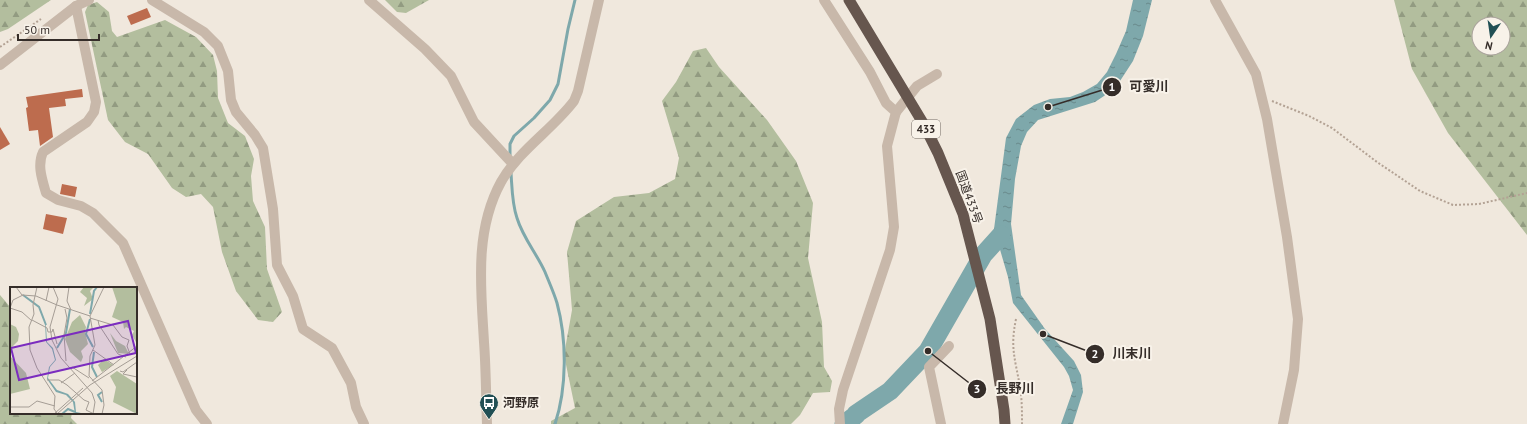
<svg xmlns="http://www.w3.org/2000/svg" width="1527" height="424" font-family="'PT Sans','Noto Sans JP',sans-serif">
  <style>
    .forest { fill: url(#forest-firs); fill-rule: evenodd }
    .water { fill: url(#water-ripples) }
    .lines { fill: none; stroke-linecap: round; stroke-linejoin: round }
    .stream { stroke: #7ea8ab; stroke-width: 3 }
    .river { stroke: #7ea8ab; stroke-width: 19 }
    .building { fill: #bd6c4e }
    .path { stroke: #b3a294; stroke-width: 2; stroke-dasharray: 2 2; stroke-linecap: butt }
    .minor { stroke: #c8b8aa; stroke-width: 10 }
    .tertiary { stroke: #c8b8aa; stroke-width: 10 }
    .trunk { stroke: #66564e; stroke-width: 11 }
    .labels { text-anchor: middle; stroke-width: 4; stroke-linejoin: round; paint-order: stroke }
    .shield { fill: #f8f2e9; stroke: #706863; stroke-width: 1 }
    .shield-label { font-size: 11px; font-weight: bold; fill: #352d29 }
    .street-label { font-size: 12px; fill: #352d29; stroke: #f8f2e9 }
    .poi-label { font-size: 12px; font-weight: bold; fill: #352d29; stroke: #f8f2e9; text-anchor: start }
    .inset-river { fill: none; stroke: #7ea8ab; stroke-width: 2 }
    .inset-road { fill: none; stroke: #a59d95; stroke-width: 1 }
    .view { fill: #7b2cbf; fill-opacity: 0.15; stroke: #7b2cbf; stroke-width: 2 }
    .inset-edge { fill: none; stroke: #352d29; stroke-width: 2 }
    .leader { fill: none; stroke: #352d29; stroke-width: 1.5 }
    .callout-dot { fill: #352d29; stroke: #f8f2e9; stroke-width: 1.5 }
    .mark-label { font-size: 12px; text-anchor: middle; font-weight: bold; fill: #fff }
    .callout-label { font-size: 13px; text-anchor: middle; font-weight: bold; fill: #352d29; stroke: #f8f2e9; stroke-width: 4; stroke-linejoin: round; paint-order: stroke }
  </style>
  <defs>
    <pattern id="forest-firs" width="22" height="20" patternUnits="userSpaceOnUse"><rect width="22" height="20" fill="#b3be9e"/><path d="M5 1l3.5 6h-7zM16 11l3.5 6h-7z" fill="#929b81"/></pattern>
    <pattern id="water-ripples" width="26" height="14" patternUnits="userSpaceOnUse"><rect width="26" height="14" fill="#7ea8ab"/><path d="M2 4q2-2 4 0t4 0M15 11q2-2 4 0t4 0" fill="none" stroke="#68898b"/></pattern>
  </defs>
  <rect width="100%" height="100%" fill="#f0e8dd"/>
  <g class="forest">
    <path d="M0,0H51L8,29L0,32Z"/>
    <path d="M385,0H429L406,13L397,12Z"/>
    <path d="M1394,0H1527V235L1448,133L1412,69ZM1479,24H1503V48H1479Z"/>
    <path d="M97,2L109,12L112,31L117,37L165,20L196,37L213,55L217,71L218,98L228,123L245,136L254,159L251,176L253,201L265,227L267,269L282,312L273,322L258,320L236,291L222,252L213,207L201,194L186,197L172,188L148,154L125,142L108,120L85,12L88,5Z"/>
    <path d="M706,48L719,67L767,120L796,161L813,203L808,258L822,322L824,367L832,381L830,392L813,393L800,415L791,424H551V421L575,408L564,355L572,310L567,252L576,221L614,197L649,193L675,179L679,158L662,101L676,82L693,51Z"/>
    <path d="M0,295L11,308V413H72L71,418L77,424H0Z"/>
  </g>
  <path class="water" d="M1133,0H1152L1143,36L1133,61L1120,81L1104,96L1095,102L1038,120L1027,132L1021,146L1015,179L1011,224L1021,295L1045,329L1074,361L1081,375L1083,392L1073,424H1061L1073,390L1069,376L1064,367L1013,303L1008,277L994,229L1006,138L1016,119L1034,105L1050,99L1070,97L1083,92L1097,84L1107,72L1116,54L1126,31Z"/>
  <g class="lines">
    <g class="stream">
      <path d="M510,157V144L514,136L534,118L550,100L558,84L568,29L575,0"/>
      <path d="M511,173C512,187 512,204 517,218C523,238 537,254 545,272C549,282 554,293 557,303C567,340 567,388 555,424"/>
    </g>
    <path class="river" d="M844,424L856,415V414L890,391L928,351L983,255L1001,235"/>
  </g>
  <g class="building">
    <path d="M147,8L151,17L131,25L127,16Z"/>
    <path d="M82,89L83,97L65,99L66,106L49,108L53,137L40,146L38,130L29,131L26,108L28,107L26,97Z"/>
    <path d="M0,127L10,144L0,150Z"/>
    <path d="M62,184L77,187L75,197L60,194Z"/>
    <path d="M46,214L67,218L63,234L43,229Z"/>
  </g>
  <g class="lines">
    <g class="path">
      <path d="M0,47L41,19"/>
      <path d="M1272,101L1309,116L1332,128L1377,162L1420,191L1453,205L1479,204L1527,193"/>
      <path d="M1016,319C1010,348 1015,358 1020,387C1022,399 1022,412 1022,424"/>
    </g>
    <g class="minor">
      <path d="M152,0L204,32L218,46L228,71L231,100L236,112L255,135L263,148L273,209L277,265L293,296L303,329L332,348L351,383L356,407L364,424"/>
      <path d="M369,0L425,49L451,76L474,122L513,164"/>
      <path d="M824,0L870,72L886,103L896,112L887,146L894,227L890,250L843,390L839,409L840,424"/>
      <path d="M1215,0L1256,74L1267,119L1287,237L1298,319L1294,370L1283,424"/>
      <path d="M76,6L96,102L94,112L87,122L43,152C37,165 42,179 46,193L58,200L81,206L93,213L123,243L196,410L207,424"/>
      <path d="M896,112L917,86L937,74"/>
      <path d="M487,424C486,397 486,369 484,342C481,289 474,231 501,182C519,150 552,130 574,101L578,91L599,0"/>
      <path d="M941,424L929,367L949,346"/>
    </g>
    <path class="tertiary" d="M0,65L76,6L89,0"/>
    <path class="trunk" d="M849,0L923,123L938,153L963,214L990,319L1004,410L1005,424"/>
  </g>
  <defs>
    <g id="bus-pin" transform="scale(1)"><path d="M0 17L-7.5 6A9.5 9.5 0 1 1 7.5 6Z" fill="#214f54" stroke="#f8f2e9"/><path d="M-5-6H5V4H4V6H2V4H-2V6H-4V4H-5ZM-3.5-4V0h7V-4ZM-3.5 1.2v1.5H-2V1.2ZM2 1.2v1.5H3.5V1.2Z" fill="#fff"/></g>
  </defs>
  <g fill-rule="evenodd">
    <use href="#bus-pin" x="489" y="403"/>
  </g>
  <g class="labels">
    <rect class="shield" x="912" y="120" width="28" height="18" rx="3"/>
    <g class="shield-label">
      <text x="926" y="133">433</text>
    </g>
    <g class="street-label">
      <text transform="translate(969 197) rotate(70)" y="4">国道433号</text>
    </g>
    <g class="poi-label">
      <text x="503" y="407">河野原</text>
    </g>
  </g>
  <g transform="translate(10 287)">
    <rect width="127" height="127" fill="#f0e8dd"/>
    <path d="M74,0H84L80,4L83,12L74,19L77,11L70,5ZM102,0H127V57L122,48L124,44L116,40L114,42L113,35L102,30L107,15ZM70,28L76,40L75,45L78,57L71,64L73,70L71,75L60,65L55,52L62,35ZM0,37L6,40L9,47L8,54L0,62ZM100,46L106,54L115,59L119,67L108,66ZM0,69L16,86L20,102L0,107ZM94,72L103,78L92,85L88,78ZM107,84L127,97V127L103,115L106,100L100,89Z" fill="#b3be9e"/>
    <path d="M35,35L36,39L37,55L43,61L46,73L40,80L38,91L47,103L58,107L65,115L66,125L76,127H65L63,115L56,108L46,105L37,92L39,80L45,73L42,62L36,55Z" fill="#7ea8ab"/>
    <path class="inset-river" d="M13,8L29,20L36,38M80,27L84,4L87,0M80,32L76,47L83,60M47,61L56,46L60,22M84,65L82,80L87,90M92,105L88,108L92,115M52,127L58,122L65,125"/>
    <path class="inset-road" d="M6,0L12,8L26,9L47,18M27,0L23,18L24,27L19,40L20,63L27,81L45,109L44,122L47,126M43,0L48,12L40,40L42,53L51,71L82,106L85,115L83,127M59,0L57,14L61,23M36,14L39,0M47,18L80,29L85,58L80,69L79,89L92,103L94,118L92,127M0,21L12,25L22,34M0,21L3,13L13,8M55,22L57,31L54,48L56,74M80,29L94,0M80,31L103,38L112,50L119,53L117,59L120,67M22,33L37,41L38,45H42L43,42L47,57M88,33L89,38L108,67L116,70M83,63L104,78M62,80L79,91M117,83L113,87L127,90M110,84L113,85L127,75M37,93H49L57,98L74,113L79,115L76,123L84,127M82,94L127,59M51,96L65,86M0,120H19L27,114L45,119M44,127L73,101M47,127L80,98L127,69"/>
    <path class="view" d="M118,34L126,66L9,93L1,61Z"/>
    <rect width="127" height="127" class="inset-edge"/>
  </g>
  <path class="leader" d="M1048 107L1112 87M1043 334L1095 354M928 351L977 389"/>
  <g class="callout-dot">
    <circle cx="1048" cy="107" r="4"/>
    <circle cx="1043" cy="334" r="4"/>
    <circle cx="928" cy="351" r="4"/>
    <circle cx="1112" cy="87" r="10"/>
    <circle cx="1095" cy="354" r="10"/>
    <circle cx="977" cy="389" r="10"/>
  </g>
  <g class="mark-label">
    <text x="1112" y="91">1</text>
    <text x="1095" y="358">2</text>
    <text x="977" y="393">3</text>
  </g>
  <g class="callout-label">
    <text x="1149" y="91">可愛川</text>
    <text x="1132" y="358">川末川</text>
    <text x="1015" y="393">長野川</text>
  </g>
  <g transform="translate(1491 36) rotate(193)"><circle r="19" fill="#f8f2e9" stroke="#aaa39c"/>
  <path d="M0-3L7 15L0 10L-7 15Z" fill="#214f54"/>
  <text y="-6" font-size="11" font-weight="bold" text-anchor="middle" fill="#352d29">N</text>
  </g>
  <path d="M18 34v6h81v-6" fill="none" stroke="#352d29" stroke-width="2"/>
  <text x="24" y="34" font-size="12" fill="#352d29" stroke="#f8f2e9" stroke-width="3" paint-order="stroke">50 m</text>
</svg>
